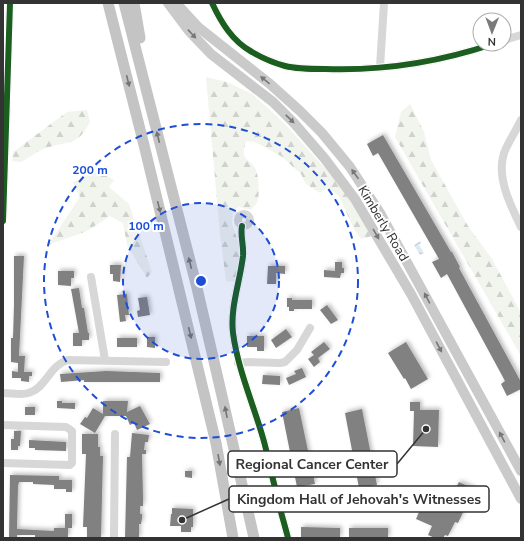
<svg xmlns="http://www.w3.org/2000/svg" width="524" height="541" font-family="'Nunito Sans',sans-serif">
  <style>
    .forest { fill: url(#forest-firs) }
    .water { fill: url(#water-waves) }
    .building { fill: #818181; filter: url(#shadow) }
    .lines { fill: none; stroke-linecap: round; stroke-linejoin: round }
    .minor { stroke: #d7d7d7; stroke-width: 8 }
    .major { stroke: #cacaca; stroke-width: 10 }
    .highway { stroke: #c4c4c4; stroke-width: 11 }
    .cycleway-casing { stroke: #fff; stroke-width: 8 }
    .cycleway { stroke: #1b5e20; stroke-width: 6 }
    .oneway { fill: #777 }
    .oneway2 { fill: #747474 }
    .ring { fill: none; stroke: #1d4ed8; stroke-width: 2; stroke-dasharray: 7 5 }
    .labels { text-anchor: middle; stroke-width: 4; stroke-linejoin: round; paint-order: stroke }
    .street-label { font-size: 13px; fill: #333; stroke: #fff }
    .centre { fill: #1d4ed8; stroke: #fff; stroke-width: 2 }
    .ring-label { font-size: 12px; text-anchor: middle; font-weight: bold; fill: #1d4ed8; stroke: #fff; stroke-width: 4; stroke-linejoin: round; paint-order: stroke }
    .leader { fill: none; stroke: #333; stroke-width: 1.5 }
    .callout-dot { fill: #333; stroke: #fff; stroke-width: 1.5 }
    .callout { fill: #fff; stroke: #333; stroke-width: 1.5 }
    .callout-label { font-size: 14px; text-anchor: middle; font-weight: bold; fill: #333 }
  </style>
  <defs>
    <pattern id="forest-firs" width="22" height="20" patternUnits="userSpaceOnUse"><rect width="22" height="20" fill="#f1f5ed"/><path d="M5 1l3.5 6h-7zM16 11l3.5 6h-7z" fill="#cfd2cc"/></pattern>
    <pattern id="water-waves" width="16" height="10" patternUnits="userSpaceOnUse"><rect width="16" height="10" fill="#ddebf3"/><path d="M0 5q4-4 8 0t8 0" fill="none" stroke="#becad1"/></pattern>
    <filter id="shadow"><feDropShadow dx="2" dy="-2" stdDeviation="2" flood-color="#0004"/></filter>
  </defs>
  <rect width="100%" height="100%" fill="#fff"/>
  <g class="forest">
    <path d="M206,77L227,82L252,94L283,122L344,189L372,236L361,239L354,229L339,196L328,188L320,193L306,184L301,174L281,156L255,142L246,141C240,161 247,156 255,168C259,174 260,196 257,202C256,205 253,207 251,210L239,207L233,211L232,224L238,241L240,260L236,282L226,281L220,235Z"/>
    <path d="M410,104L424,132L431,160L468,226L492,259L521,313V356L395,137L401,112Z"/>
    <path d="M87,110L90,122C76,148 69,140 46,148C37,151 29,158 21,162L12,161L13,152L67,112Z"/>
    <path d="M98,171L114,180L109,187L129,204L152,272L147,278L127,245L123,223L110,216L87,231L48,245L80,197L73,182Z"/>
  </g>
  <path class="water" d="M420,241L421,243L419,245L424,253L420,255L414,245Z"/>
  <g class="building">
    <path d="M383,135L451,252H452L460,267L459,268L521,382V389L507,396L501,384L505,381L447,274L441,278L432,262L439,259L378,153L373,156L367,144Z"/>
    <path d="M14,256H24L19,356H25L24,372H32V376H29V382L21,381V378H12V371L18,372V363L11,362V338H13L14,305Z"/>
    <path d="M335,262H342V268H344V273H341L340,278L324,277V270L335,271Z"/>
    <path d="M110,265H121L120,282L113,281V274H110Z"/>
    <path d="M268,266H285V274L276,273V284H267Z"/>
    <path d="M58,271H74V278H71V286L58,285Z"/>
    <path d="M79,288L82,308H84L88,333H89V340H82V346H73V333H79L71,289Z"/>
    <path d="M127,294L129,315H125L126,321L120,322L117,295Z"/>
    <path d="M147,297L150,315L138,317L137,311L140,310L138,298Z"/>
    <path d="M287,298H292V300H312V309H294V311H289V307H287Z"/>
    <path d="M327,305L338,320L331,324L320,310Z"/>
    <path d="M286,329L292,337L276,348L271,340Z"/>
    <path d="M247,336H264V351H257V347H247Z"/>
    <path d="M147,337H155V348L147,347Z"/>
    <rect x="117" y="338" width="20" height="9"/>
    <path d="M324,342L330,349L318,358L320,362L314,367L308,359L314,355L311,352Z"/>
    <path d="M406,342L428,379L411,389L405,378L404,379L388,353Z"/>
    <path d="M302,368L306,377L289,385L286,378L296,374L294,371Z"/>
    <path d="M106,371L160,373V382H84V380L61,382L60,374Z"/>
    <path d="M263,375L280,376V385L262,384Z"/>
    <path d="M57,401H62V403H75V409L57,408Z"/>
    <path d="M103,401H128L127,412L140,406L150,424L137,430L134,423L130,425L126,416H105L95,433L80,424L85,417L87,418L93,408L103,414Z"/>
    <path d="M410,402H420V410H439L438,447L413,446L414,411H410Z"/>
    <rect x="25" y="407" width="10" height="8"/>
    <path d="M299,408L315,484L297,487L282,412Z"/>
    <path d="M362,409L377,485L359,488L345,413Z"/>
    <path d="M14,431H21L20,446H18V450H11V439H14Z"/>
    <path d="M132,433L149,435L148,442H145L144,450H146V454H142L143,497V506H140V514H142V518L141,524H139V538H125L127,457H130Z"/>
    <path d="M82,434H98V447H100V456H103L101,538H87V527H83L86,454H82Z"/>
    <path d="M29,440L66,442V451L35,450V448H29Z"/>
    <path d="M185,471H192V478L185,477Z"/>
    <path d="M10,475L59,476V480H72V492H66V489H54V485L33,484V482H19L18,486L17,529L54,531V528H65V514H72V528H68V537L35,538V535H17V538H9Z"/>
    <path d="M459,482L474,489L458,523L455,522L448,536L445,535L443,538H435L428,535L432,526L416,519L422,505L430,509L434,502L432,501L437,490L451,497Z"/>
    <path d="M172,508L193,509V527H191V532H181V526H170L171,514H172Z"/>
    <path d="M301,527L340,528V538H301Z"/>
    <rect x="349" y="528" width="39" height="10"/>
  </g>
  <g class="lines">
    <g class="minor">
      <path d="M212,3C221,22 232,41 252,52C262,58 274,63 285,66C297,69 312,69 325,69C381,71 439,62 493,44"/>
      <path d="M504,40L521,35"/>
      <path d="M380,67L384,3"/>
      <path d="M521,120C516,131 508,142 504,153C496,178 511,206 521,227"/>
      <circle cx="244" cy="220" r="6"/>
      <path d="M3,221L10,3"/>
      <path d="M242,226C240,236 244,245 243,256C240,282 230,307 233,333C238,370 253,403 263,438C268,455 271,474 276,491C279,507 284,522 288,538"/>
      <path d="M91,277L105,360"/>
      <path d="M238,363L249,362L280,363L285,362L297,350L310,328"/>
      <path d="M3,393C12,393 23,396 31,392C46,387 50,365 68,360L166,362"/>
      <path d="M3,425L66,427L72,431V463L70,465L3,463"/>
      <path d="M114,538L115,434"/>
    </g>
    <g class="major">
      <path d="M168,3L189,31L211,54L273,102L294,123L325,159L355,199L411,294L521,499"/>
      <path d="M176,3L198,27L270,84L300,111L322,133L350,167L380,213L521,471"/>
    </g>
    <g class="highway">
      <path d="M108,3L144,145L216,443L233,538"/>
      <path d="M124,3L197,288L222,396L254,538"/>
      <path d="M134,3L140,38"/>
    </g>
    <g class="cycleway-casing">
      <g id="cycleway">
        <path d="M212,3C221,22 232,41 252,52C262,58 274,63 285,66C297,69 312,69 325,69C381,71 439,62 493,44"/>
        <path d="M3,221L10,3"/>
        <path d="M242,226C240,236 244,245 243,256C240,282 230,307 233,333C238,370 253,403 263,438C268,455 271,474 276,491C279,507 284,522 288,538"/>
      </g>
    </g>
    <use href="#cycleway" class="cycleway"/>
  </g>
  <defs><path id="oneway-solid" d="M-6-.8H1V-3.2L6.5 0L1 3.2V.8H-6Z"/></defs>
  <g class="oneway">
    <use href="#oneway-solid" transform="translate(192 34) rotate(47)"/>
    <use href="#oneway-solid" transform="translate(265 80) rotate(-141)"/>
    <use href="#oneway-solid" transform="translate(290 119) rotate(44)"/>
    <use href="#oneway-solid" transform="translate(355 174) rotate(-125)"/>
    <use href="#oneway-solid" transform="translate(376 234) rotate(60)"/>
    <use href="#oneway-solid" transform="translate(427 298) rotate(-118)"/>
    <use href="#oneway-solid" transform="translate(439 347) rotate(62)"/>
    <use href="#oneway-solid" transform="translate(502 437) rotate(-118)"/>
  </g>
  <g class="oneway2">
    <use href="#oneway-solid" transform="translate(128 81) rotate(76)"/>
    <use href="#oneway-solid" transform="translate(158 137) rotate(-104)"/>
    <use href="#oneway-solid" transform="translate(159 207) rotate(76)"/>
    <use href="#oneway-solid" transform="translate(190 263) rotate(-104)"/>
    <use href="#oneway-solid" transform="translate(190 333) rotate(76)"/>
    <use href="#oneway-solid" transform="translate(226 412) rotate(-101)"/>
    <use href="#oneway-solid" transform="translate(219 460) rotate(80)"/>
  </g>
  <circle cx="201" cy="281" r="78" fill="#1d4ed8" fill-opacity=".12"/>
  <g class="ring">
    <circle cx="201" cy="281" r="78"/>
    <circle cx="201" cy="281" r="157"/>
  </g>
  <g class="labels">
    <g class="street-label">
      <text transform="translate(384 223) rotate(59)" y="5">Kimberly Road</text>
    </g>
  </g>
  <circle cx="201" cy="281" r="6" class="centre"/>
  <g class="ring-label">
    <text x="90" y="174">200 m</text>
    <text x="146" y="230">100 m</text>
  </g>
  <path class="leader" d="M426 429L397 464M182 520L229 499"/>
  <g class="callout-dot">
    <circle cx="426" cy="429" r="4"/>
    <circle cx="182" cy="520" r="4"/>
  </g>
  <g class="callout">
    <rect x="228" y="451" width="169" height="26" rx="4"/>
    <rect x="229" y="486" width="260" height="26" rx="4"/>
  </g>
  <g class="callout-label">
    <text x="312" y="469">Regional Cancer Center</text>
    <text x="359" y="504">Kingdom Hall of Jehovah's Witnesses</text>
  </g>
  <rect width="524" height="541" fill="none" stroke="#333333" stroke-width="8"/>
  <g transform="translate(492 32) rotate(181)"><circle r="19" fill="#ffffff" stroke="#adadad"/>
  <path d="M0-3L7 15L0 10L-7 15Z" fill="#7a7a7a"/>
  <text y="-6" font-size="11" font-weight="bold" text-anchor="middle" fill="#333333">N</text>
  </g>
</svg>
